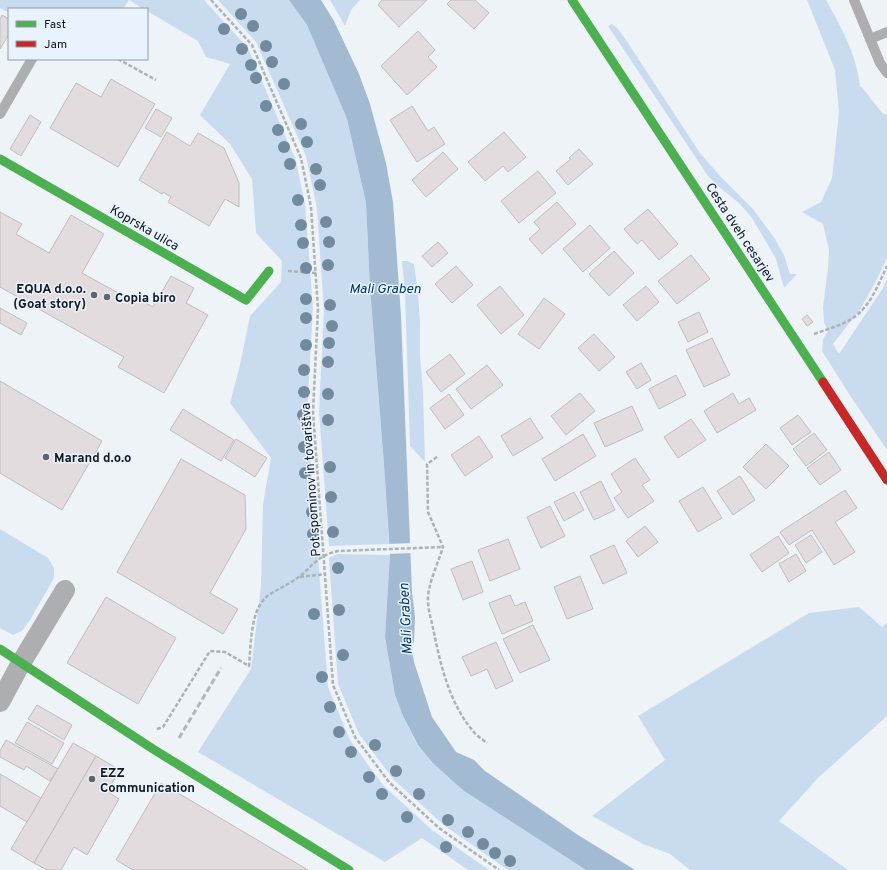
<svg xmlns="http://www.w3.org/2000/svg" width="887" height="870" font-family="Overpass,sans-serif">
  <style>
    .green { fill: #c9dcef }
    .water { fill: #a2bad2 }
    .pier { fill: #eef3f8 }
    .building { fill: #e3dcde; stroke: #bfbdbf }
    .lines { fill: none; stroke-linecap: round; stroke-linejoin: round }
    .path { stroke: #adb2b4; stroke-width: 2.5; stroke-dasharray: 4 2; stroke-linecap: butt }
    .lane { stroke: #acaeb1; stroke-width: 10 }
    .street { stroke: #acaeb1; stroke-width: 20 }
    .fast { stroke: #4caf50; stroke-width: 9 }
    .jam { stroke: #c62828; stroke-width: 9 }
    .rail { stroke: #b2b6b8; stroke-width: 3; stroke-dasharray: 6 3; stroke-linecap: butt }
    .tree { fill: #728a9d }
    .poi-dot { fill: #5f656a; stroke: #e9f3fd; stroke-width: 1.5 }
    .labels { text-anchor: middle; stroke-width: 3; stroke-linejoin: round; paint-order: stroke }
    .street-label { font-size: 13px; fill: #12181d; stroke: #e9f3fd }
    .poi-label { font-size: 13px; font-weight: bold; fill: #12181d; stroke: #e9f3fd; text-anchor: start }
    .water-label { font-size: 14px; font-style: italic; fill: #003861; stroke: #e9f3fd }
  </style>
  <rect width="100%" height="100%" fill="#eef3f8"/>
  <g class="green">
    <path d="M0,0H204L248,48L296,161L305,204L313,308L307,413L328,687L350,740L383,785L432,830L489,870H468L422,838L385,862L198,752L251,669L261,586L263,504L271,458L230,403L240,365L250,316L281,282L282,261L256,233L252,179L230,144L200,115L230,64L206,57L198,41L147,11V9H143L129,0L123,9H9V13L0,8Z"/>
    <path d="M218,0H289L307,25L347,119L366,203L370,288L384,465L389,544L329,546L319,411L324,310L317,209L306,156L256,42Z"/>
    <path d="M330,0H360L351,10L345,26Z"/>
    <path d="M807,0H826C841,27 857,55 860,87L861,86L882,113L887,115V258L875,283L861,308L833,344L839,354L883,288L887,279V450L851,397L822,351L823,339L828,331L824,322L823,307L828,268L829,250L823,224L802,212L821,202L832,178L839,112L835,70Z"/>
    <path d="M612,24L617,28L624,37L700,153L720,176L753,209L775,239L784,255L790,274H797L784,288L776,259L752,218L740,204L718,186L708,176L608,26Z"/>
    <path d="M402,261H407L414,264L418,293L420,323V355L423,391L425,462L410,446L405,291Z"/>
    <path d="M0,529L48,558L54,568V578L30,620L22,631L13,635L0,628Z"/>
    <path d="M338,554L390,555L385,637L395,695L403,716L418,746L464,791L586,870H508L445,826L394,780L359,734L338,684L329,558Z"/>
    <path d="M859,607L882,627L887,623V716L818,778L779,821L848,870H690L670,854L643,844L592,816L665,760L638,716L809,613Z"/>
  </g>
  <path class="water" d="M289,0H321L334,21L359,74L370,104L386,163L393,202L401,316L412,592L415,617L414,642L411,644L414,662L432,717L456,752L474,760L485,771L578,835L635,870H586L464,791L433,763L418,745L403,716L395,695L385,637L390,554L384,465L370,288L366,203L347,119L307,25Z"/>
  <path class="pier" d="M413,543V553L388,554L387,544Z"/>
  <g class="building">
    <path d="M382,0H427L399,27L378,5Z"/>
    <path d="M451,0H475L489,13L474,29L447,4Z"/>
    <path d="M2,15L9,19V34L0,49V19Z"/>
    <path d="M418,31L435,50L428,57L437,67L407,95L381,66Z"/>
    <path d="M111,79L155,104L118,167L50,128L76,83L101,97Z"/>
    <path d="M412,106L428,131L434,127L445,144L417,162L390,120Z"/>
    <path d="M156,109L172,118L161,137L145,128Z"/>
    <path d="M30,115L41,122L21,156L10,149Z"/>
    <path d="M167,132L190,146L198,133L224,148L239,183V207L225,199L209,226L168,202L171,197L163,192L162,194L139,180Z"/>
    <path d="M504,132L526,157L508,172L503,166L485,181L468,162Z"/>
    <path d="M579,149L593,164L568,185L556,171L571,159L569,158Z"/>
    <path d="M443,152L458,169L426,197L412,180Z"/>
    <path d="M538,171L556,193L519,223L501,201Z"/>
    <path d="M557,202L576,224L542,254L529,239L540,229L534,222Z"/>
    <path d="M648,209L678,244L659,260L642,240L637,244L624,229Z"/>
    <path d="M0,212L22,224L16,234L49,253L71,215L104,234L82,273L129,299L131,295L153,307L171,276L194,288L186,303L208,315L164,393L118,367L124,357L0,287Z"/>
    <path d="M590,225L610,248L583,272L563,249Z"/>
    <path d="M438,242L448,253L432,267L422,256Z"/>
    <path d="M614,251L634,273L609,296L589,274Z"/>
    <path d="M691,255L710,279L677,304L658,281Z"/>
    <path d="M456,266L473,285L452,303L435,284Z"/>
    <path d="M500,286L524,315L501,334L477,305Z"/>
    <path d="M646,286L659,302L637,321L623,305Z"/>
    <path d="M544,298L565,314L539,349L518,334Z"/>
    <path d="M0,308L27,323L21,335L0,323Z"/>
    <path d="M699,312L708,332L688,342L678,322Z"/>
    <path d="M807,315L813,322L807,326L802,319Z"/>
    <path d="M594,334L615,357L599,371L578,348Z"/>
    <path d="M712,338L730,375L704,387L686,350Z"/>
    <path d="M450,354L465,374L441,392L426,372Z"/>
    <path d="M641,363L651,380L637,389L626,372Z"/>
    <path d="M487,365L503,385L471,409L456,389Z"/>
    <path d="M676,375L686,395L659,409L649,389Z"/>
    <path d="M0,381L102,441L62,510L0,473Z"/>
    <path d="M580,393L595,411L566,435L551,416Z"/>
    <path d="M733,393L739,404L749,398L756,410L717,433L704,411Z"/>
    <path d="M449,394L464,415L445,429L430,408Z"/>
    <path d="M632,406L643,430L605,447L594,423Z"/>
    <path d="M183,409L234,440L221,461L170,430Z"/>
    <path d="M798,415L811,432L792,445L780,428Z"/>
    <path d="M530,418L543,438L513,456L501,436Z"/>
    <path d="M691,419L706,440L678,458L664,437Z"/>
    <path d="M814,433L827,450L806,466L793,449Z"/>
    <path d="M583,434L596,456L555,481L542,459Z"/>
    <path d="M479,436L493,457L465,476L451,455Z"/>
    <path d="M236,439L267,458L255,477L225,458Z"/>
    <path d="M766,444L789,466L766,489L743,467Z"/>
    <path d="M829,452L841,470L820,485L807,468Z"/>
    <path d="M635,458L650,480L642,485L654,501L628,518L614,498L622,492L611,474Z"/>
    <path d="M181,459L245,495L246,529L210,593L238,609L223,634L117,572Z"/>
    <path d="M740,476L755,500L733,515L717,491Z"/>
    <path d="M601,481L615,510L594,520L580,492Z"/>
    <path d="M703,487L722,518L698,532L679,501Z"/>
    <path d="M845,490L857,508L835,522L855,552L834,565L812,530L789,545L780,532Z"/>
    <path d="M574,492L584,510L564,521L554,502Z"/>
    <path d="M550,506L565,536L541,548L527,517Z"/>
    <path d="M645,526L658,542L638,557L626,541Z"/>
    <path d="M811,535L822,552L806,563L795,545Z"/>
    <path d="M778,536L789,553L762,572L750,555Z"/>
    <path d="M508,539L520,569L490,581L478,550Z"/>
    <path d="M614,545L627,573L603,584L590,556Z"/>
    <path d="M796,554L806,571L789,582L779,564Z"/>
    <path d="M472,561L483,592L463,600L451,569Z"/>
    <path d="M580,576L593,609L567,619L554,587Z"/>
    <path d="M510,595L515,606L525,602L533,621L502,634L489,603Z"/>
    <path d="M106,597L176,638L138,704L67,663Z"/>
    <path d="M533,625L550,660L520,673L503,639Z"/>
    <path d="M496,642L513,681L496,689L487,669L471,676L462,657Z"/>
    <path d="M37,705L72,725L64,740L28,719Z"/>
    <path d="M27,722L64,743L52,764L15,743Z"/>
    <path d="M6,740L58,769L50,781L26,766L24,770L0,757V751Z"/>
    <path d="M73,743L96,756L34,863L11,849Z"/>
    <path d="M96,756L120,770L107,791L119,799L87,855L74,847L61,870H47L34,863Z"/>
    <path d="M0,774L41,798L27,822L0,806Z"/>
    <path d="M161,783L308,870H133L116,860Z"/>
  </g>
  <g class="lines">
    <g class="path">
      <path d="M211,0L252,45L301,158L311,207L318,309L313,412L333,685L355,737L389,782L439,828L499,870"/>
      <path d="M118,59L156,80"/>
      <path d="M288,271L316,273"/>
      <path d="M814,334C825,330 836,327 846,322C869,311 877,287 887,266"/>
      <path d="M437,457L427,464L428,512L443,547C439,561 427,586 428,600C428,611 432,622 434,633C441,667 450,704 473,731C477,736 483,740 487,743"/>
      <path d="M300,577L326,574"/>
      <path d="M157,729L163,727L210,651L225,652L249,666C251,646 250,607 269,595C279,588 290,584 300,576C308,570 316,559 326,555C330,553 334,552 338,551L443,547"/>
    </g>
    <g class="lane">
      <path d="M854,0L880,63L887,73"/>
      <path d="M870,39L887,32"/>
      <path d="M0,114L32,59"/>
    </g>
    <path class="street" d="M0,702L21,663L65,590"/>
    <g class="fast">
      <path d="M572,0L823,382"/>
      <path d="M0,159L246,300L269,271"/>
      <path d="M0,649L153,749L349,870"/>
    </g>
    <path class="jam" d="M823,382L887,480"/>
    <path class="rail" d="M179,738L221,668"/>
  </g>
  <g class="tree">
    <circle cx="241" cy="14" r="6"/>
    <circle cx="253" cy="26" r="6"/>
    <circle cx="224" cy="29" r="6"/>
    <circle cx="266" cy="46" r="6"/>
    <circle cx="242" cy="49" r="6"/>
    <circle cx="272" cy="62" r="6"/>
    <circle cx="251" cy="65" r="6"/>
    <circle cx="256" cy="78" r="6"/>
    <circle cx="284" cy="84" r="6"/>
    <circle cx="266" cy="106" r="6"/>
    <circle cx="301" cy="124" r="6"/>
    <circle cx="278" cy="130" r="6"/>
    <circle cx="307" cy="142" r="6"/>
    <circle cx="284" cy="147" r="6"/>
    <circle cx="290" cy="164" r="6"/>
    <circle cx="316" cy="169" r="6"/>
    <circle cx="320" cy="185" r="6"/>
    <circle cx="298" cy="200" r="6"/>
    <circle cx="326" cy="222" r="6"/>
    <circle cx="301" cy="225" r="6"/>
    <circle cx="329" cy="242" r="6"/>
    <circle cx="303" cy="243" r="6"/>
    <circle cx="328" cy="265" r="6"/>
    <circle cx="306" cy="268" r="6"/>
    <circle cx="306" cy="299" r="6"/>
    <circle cx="330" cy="305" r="6"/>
    <circle cx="306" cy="318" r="6"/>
    <circle cx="332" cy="326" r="6"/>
    <circle cx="329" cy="343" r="6"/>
    <circle cx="306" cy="345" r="6"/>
    <circle cx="328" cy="362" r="6"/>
    <circle cx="304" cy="370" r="6"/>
    <circle cx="304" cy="392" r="6"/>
    <circle cx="328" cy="394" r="6"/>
    <circle cx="303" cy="415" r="6"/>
    <circle cx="328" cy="420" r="6"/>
    <circle cx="304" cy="447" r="6"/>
    <circle cx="330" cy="467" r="6"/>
    <circle cx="305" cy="473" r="6"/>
    <circle cx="331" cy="497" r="6"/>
    <circle cx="312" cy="512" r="6"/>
    <circle cx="333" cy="532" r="6"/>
    <circle cx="313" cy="534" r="6"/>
    <circle cx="338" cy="568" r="6"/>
    <circle cx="339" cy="610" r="6"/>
    <circle cx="314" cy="614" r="6"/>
    <circle cx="343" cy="655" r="6"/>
    <circle cx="322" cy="677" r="6"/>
    <circle cx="330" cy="707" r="6"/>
    <circle cx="339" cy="732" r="6"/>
    <circle cx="375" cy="745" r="6"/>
    <circle cx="351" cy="752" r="6"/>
    <circle cx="396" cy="771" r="6"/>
    <circle cx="369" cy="777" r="6"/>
    <circle cx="382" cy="794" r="6"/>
    <circle cx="419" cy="794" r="6"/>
    <circle cx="407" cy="817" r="6"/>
    <circle cx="448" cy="820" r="6"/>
    <circle cx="468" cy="832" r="6"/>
    <circle cx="483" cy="844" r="6"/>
    <circle cx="446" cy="847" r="6"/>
    <circle cx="495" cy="853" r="6"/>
    <circle cx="510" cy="861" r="6"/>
  </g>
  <g class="poi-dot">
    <circle cx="94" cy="295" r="4"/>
    <circle cx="107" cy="297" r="4"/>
    <circle cx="46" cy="457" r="4"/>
    <circle cx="92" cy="779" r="4"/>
  </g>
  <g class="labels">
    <g class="street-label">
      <text transform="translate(145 227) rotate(30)" y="5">Koprska ulica</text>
      <text transform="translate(741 232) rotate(57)" y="5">Cesta dveh cesarjev</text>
      <text transform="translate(310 480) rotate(-94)" y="5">Pot spominov in tovarištva</text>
    </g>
    <g class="poi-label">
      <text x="86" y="293" text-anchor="end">EQUA d.o.o.<tspan x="86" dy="15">(Goat story)</tspan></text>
      <text x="115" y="302">Copia biro</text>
      <text x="54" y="462">Marand d.o.o</text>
      <text x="100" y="777">EZZ<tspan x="100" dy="15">Communication</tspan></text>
    </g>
    <g class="water-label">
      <text x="385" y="293">Mali Graben</text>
      <text transform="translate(405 619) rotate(-93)" y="5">Mali Graben</text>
    </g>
  </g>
  <rect x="8" y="8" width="140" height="52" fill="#e9f3fd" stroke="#939ba3"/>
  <rect x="16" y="21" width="20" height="6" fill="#4caf50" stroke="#939ba3"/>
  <text x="44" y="28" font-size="12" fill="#12181d">Fast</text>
  <rect x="16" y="41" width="20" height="6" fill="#c62828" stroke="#939ba3"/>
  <text x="44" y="48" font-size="12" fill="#12181d">Jam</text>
</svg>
